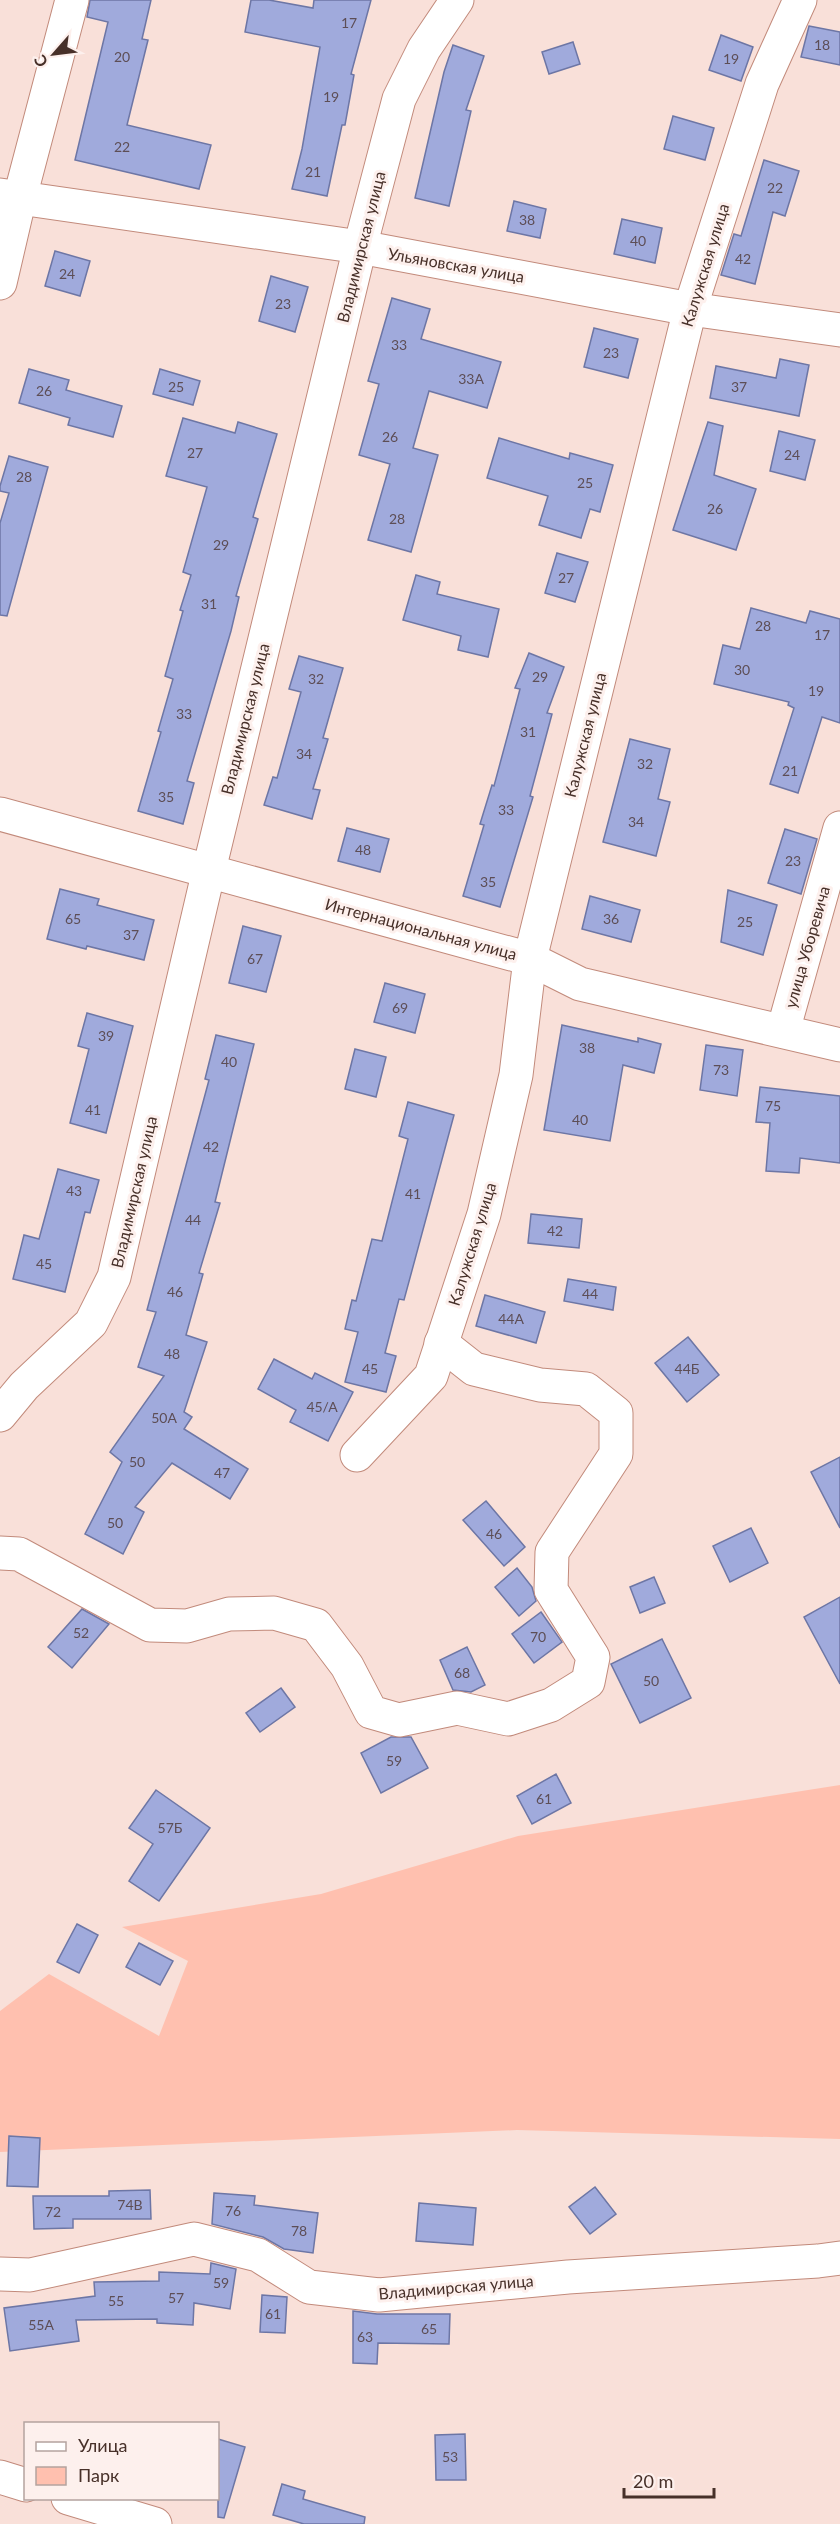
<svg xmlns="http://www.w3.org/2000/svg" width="840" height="2524" font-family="Lato,sans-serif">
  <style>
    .green { fill: #ffc0af }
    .building { fill: #a0aadc; stroke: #6d76a5; stroke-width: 1.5 }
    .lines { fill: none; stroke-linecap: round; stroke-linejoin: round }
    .minor-casing { stroke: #c28a7b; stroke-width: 35 }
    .minor { stroke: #fff; stroke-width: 33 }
    .labels { text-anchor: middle; stroke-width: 6; stroke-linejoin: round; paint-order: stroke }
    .number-label { font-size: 14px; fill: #5d4e56 }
    .street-label { font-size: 16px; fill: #473029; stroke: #fdf0ed }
  </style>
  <rect width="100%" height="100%" fill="#f9e0d9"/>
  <path class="green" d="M840,1785V2139L517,2130L0,2152V2011L49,1974L159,2036L188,1961L122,1927L321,1894L518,1836Z"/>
  <g class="building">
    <path d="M90,0H151L142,39L148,40L127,125L211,145L199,189L75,160L108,22L87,17Z"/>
    <path d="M251,0H269L313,8L314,0H371L351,74L354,75L345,125H342L327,196L292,189L302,149L320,47L245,32Z"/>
    <path d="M809,26L840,32V65L801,57Z"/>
    <path d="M721,35L753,47L741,81L709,70Z"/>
    <path d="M573,42L580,64L549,74L542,52Z"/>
    <path d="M453,45L484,56L466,110L471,111L449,206L415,198L444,72Z"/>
    <path d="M673,116L714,128L705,160L664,149Z"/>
    <path d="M764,160L799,171L785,216L773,212L755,284L721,275L734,234L741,236Z"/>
    <path d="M514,201L546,209L540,238L507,231Z"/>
    <path d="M622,219L662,228L655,263L614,254Z"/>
    <path d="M55,251L90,261L80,296L45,286Z"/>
    <path d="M271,276L308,287L295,332L259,321Z"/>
    <path d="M392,298L430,309L421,339L501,362L487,408L429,391L413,448L438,455L411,552L368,540L390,464L359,455L379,384L368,381Z"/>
    <path d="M594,328L638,339L628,378L584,367Z"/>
    <path d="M780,359L809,365L799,416L710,398L716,366L776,378Z"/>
    <path d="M29,369L69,380L66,390L122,406L113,437L68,425L70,418L19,403Z"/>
    <path d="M160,369L200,381L193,405L153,394Z"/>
    <path d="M183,418L235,433L238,422L277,434L253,517L258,519L236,596L239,597L231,631L187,781L194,783L183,824L138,811L161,732L158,731L173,679L165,676L183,611L180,610L191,575L183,572L207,487L166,476Z"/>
    <path d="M708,422L723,426L714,475L756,489L736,550L673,530Z"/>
    <path d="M779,431L815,440L805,480L770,471Z"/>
    <path d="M499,438L569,459L570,453L613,465L600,512L590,509L581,538L539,525L548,496L487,478Z"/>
    <path d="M9,456L48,467L7,616L0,615V523L9,493L0,491V486Z"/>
    <path d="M557,553L588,562L575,602L545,593Z"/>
    <path d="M416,575L440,582L437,594L499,609L488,657L458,650L461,636L403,620Z"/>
    <path d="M751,608L806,623L810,611L840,619V723L822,717L798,793L770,784L794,708L788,705L789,702L714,684L723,645L740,649Z"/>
    <path d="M529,653L564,667L547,713L552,714L530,796L533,797L500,907L463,896L484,825L480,824L492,785L494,786L520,689L515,688Z"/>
    <path d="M299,656L343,668L323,738L328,739L313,789L320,790L312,819L264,805L273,777L277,778L301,692L289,689Z"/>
    <path d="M630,739L670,749L658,799L670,802L656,856L603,842Z"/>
    <path d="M347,828L389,839L380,872L338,861Z"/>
    <path d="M785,829L817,839L801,894L768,883Z"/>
    <path d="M60,889L99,899L97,905L154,920L144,960L87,946L86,949L47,939Z"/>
    <path d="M728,890L777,905L763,955L721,942Z"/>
    <path d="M590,896L640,910L631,942L582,929Z"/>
    <path d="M243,926L281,936L266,992L229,983Z"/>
    <path d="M385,983L425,994L415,1033L374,1022Z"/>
    <path d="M87,1013L133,1026L106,1133L70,1123L89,1049L78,1046Z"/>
    <path d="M562,1025L638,1042V1038L661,1044L654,1073L623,1065L610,1141L544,1130Z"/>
    <path d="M216,1035L254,1044L215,1202L220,1203L199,1273L203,1274L186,1335L207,1342L184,1412L192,1417L184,1429L248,1469L230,1499L172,1463L135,1507L144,1512L123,1554L85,1534L122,1462L110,1452L164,1376L138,1367L156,1312L147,1310L209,1080L205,1079Z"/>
    <path d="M706,1045L743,1050L737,1096L700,1090Z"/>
    <path d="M355,1049L386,1057L376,1097L345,1089Z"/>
    <path d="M760,1087L840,1096V1163L800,1158L799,1173L766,1171L770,1123L756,1122Z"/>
    <path d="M408,1102L454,1115L404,1300L399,1299L385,1353L396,1356L386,1392L345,1382L358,1332L345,1329L352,1300L356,1301L372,1239L382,1241L408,1139L399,1136Z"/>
    <path d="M58,1169L99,1180L90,1213L85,1212L65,1292L13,1279L24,1235L39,1239Z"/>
    <path d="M531,1214L582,1219L579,1248L528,1243Z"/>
    <path d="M568,1279L616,1287L613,1310L564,1301Z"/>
    <path d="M485,1295L545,1312L536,1343L476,1326Z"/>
    <path d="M688,1337L719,1375L687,1402L655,1363Z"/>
    <path d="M274,1359L312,1379L315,1373L353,1392L328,1441L290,1422L296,1410L258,1389Z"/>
    <path d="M840,1457V1528L811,1472Z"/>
    <path d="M486,1501L525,1547L504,1566L463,1520Z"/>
    <path d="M751,1528L768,1563L730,1582L713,1546Z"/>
    <path d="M517,1568L532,1587L536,1601L519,1616L495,1587Z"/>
    <path d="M654,1577L665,1603L640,1613L630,1587Z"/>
    <path d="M840,1597V1684L804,1617Z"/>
    <path d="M82,1609L109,1624L72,1668L48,1647Z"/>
    <path d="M541,1612L562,1642L534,1663L512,1634Z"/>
    <path d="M662,1639L691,1698L640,1723L611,1664Z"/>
    <path d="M467,1647L485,1685L471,1692L453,1690L440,1660Z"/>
    <path d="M281,1688L295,1707L260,1732L246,1713Z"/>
    <path d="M391,1737H411L428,1768L381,1793L361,1753Z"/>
    <path d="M556,1774L571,1803L532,1824L517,1796Z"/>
    <path d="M156,1790L210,1828L159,1901L129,1881L153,1844L129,1828Z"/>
    <path d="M77,1924L98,1935L79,1973L57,1962Z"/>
    <path d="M139,1943L173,1961L160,1985L126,1967Z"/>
    <path d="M9,2136L40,2138L38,2187L7,2186Z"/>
    <path d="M595,2187L616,2214L590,2234L569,2207Z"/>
    <path d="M150,2190L151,2219H73V2228L34,2229L33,2196H109V2191Z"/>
    <path d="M214,2193L255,2196L254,2205L318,2213L313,2253L284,2249L263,2237L212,2224Z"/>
    <path d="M419,2203L476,2208L473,2245L416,2241Z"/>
    <path d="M211,2263L236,2269L230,2309L194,2303L193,2325L157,2323V2319L76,2320L79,2341L10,2351L4,2308L95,2296L94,2282L159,2281V2272L210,2274Z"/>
    <path d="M262,2295L287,2297L285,2333L260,2332Z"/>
    <path d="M353,2311L377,2314H450L449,2344L378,2343L377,2364L353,2363Z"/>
    <path d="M465,2434L466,2480H436L435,2435Z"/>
    <path d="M218,2439L245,2447L224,2518L218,2517Z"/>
    <path d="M282,2484L305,2491L303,2499L365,2517L364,2524H304L273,2515Z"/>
  </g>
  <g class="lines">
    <g class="minor-casing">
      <g id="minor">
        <path d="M0,195L360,247L690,309L840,330"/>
        <path d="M0,283L20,197L72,0"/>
        <path d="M0,814L530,959L580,984L840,1045"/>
        <path d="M783,1031L840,828"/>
        <path d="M0,1415L24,1386L91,1323L114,1277L209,870L360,247L399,99L424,49L457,0"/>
        <path d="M357,1455L431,1376L484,1214L516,1075L530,959L690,309L762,84L800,0"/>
        <path d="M0,1553L19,1554L150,1625L187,1626L229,1614L274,1613L316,1625L347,1666L371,1712L399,1720L457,1708L508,1719L551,1705L588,1682L593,1657L551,1590L552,1552L616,1454V1413L586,1389L540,1385L474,1369L441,1343"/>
        <path d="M0,2274L30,2275L194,2239L258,2255L309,2287L379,2295L568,2277L818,2261L840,2258"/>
        <path d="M0,2477L26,2485"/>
        <path d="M68,2498L155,2524"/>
      </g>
    </g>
    <use href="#minor" class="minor"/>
  </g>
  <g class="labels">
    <g class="number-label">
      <text x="349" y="28">17</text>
      <text x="822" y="50">18</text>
      <text x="122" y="62">20</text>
      <text x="731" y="64">19</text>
      <text x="331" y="102">19</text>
      <text x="122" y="152">22</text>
      <text x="313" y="177">21</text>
      <text x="775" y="193">22</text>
      <text x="527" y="225">38</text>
      <text x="638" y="246">40</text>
      <text x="743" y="264">42</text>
      <text x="67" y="279">24</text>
      <text x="283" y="309">23</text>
      <text x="399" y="350">33</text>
      <text x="611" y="358">23</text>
      <text x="471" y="384">33А</text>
      <text x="176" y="392">25</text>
      <text x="739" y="392">37</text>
      <text x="44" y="396">26</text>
      <text x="390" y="442">26</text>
      <text x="195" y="458">27</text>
      <text x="792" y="460">24</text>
      <text x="24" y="482">28</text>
      <text x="585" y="488">25</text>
      <text x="715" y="514">26</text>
      <text x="397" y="524">28</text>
      <text x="221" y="550">29</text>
      <text x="566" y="583">27</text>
      <text x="209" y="609">31</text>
      <text x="763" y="631">28</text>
      <text x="822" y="640">17</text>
      <text x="742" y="675">30</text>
      <text x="540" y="682">29</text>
      <text x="316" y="684">32</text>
      <text x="816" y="696">19</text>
      <text x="184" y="719">33</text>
      <text x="528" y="737">31</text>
      <text x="304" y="759">34</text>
      <text x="645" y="769">32</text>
      <text x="790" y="776">21</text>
      <text x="166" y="802">35</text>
      <text x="506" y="815">33</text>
      <text x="636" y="827">34</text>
      <text x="363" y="855">48</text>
      <text x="793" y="866">23</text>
      <text x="488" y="887">35</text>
      <text x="73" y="924">65</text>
      <text x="611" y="924">36</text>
      <text x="745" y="927">25</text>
      <text x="131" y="940">37</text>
      <text x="255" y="964">67</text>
      <text x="400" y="1013">69</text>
      <text x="106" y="1041">39</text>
      <text x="587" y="1053">38</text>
      <text x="229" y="1067">40</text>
      <text x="721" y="1075">73</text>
      <text x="773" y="1111">75</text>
      <text x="93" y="1115">41</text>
      <text x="580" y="1125">40</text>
      <text x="211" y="1152">42</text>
      <text x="74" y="1196">43</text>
      <text x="413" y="1199">41</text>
      <text x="193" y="1225">44</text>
      <text x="555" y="1236">42</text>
      <text x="44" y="1269">45</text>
      <text x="175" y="1297">46</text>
      <text x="590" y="1299">44</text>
      <text x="511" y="1324">44А</text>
      <text x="172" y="1359">48</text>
      <text x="370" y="1374">45</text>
      <text x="687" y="1374">44Б</text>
      <text x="322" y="1412">45/А</text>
      <text x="164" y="1423">50А</text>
      <text x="137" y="1467">50</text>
      <text x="222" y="1478">47</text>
      <text x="115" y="1528">50</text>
      <text x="494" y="1539">46</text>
      <text x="81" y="1638">52</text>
      <text x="538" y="1642">70</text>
      <text x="462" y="1678">68</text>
      <text x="651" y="1686">50</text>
      <text x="394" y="1766">59</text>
      <text x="544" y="1804">61</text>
      <text x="170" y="1833">57Б</text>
      <text x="130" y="2210">74В</text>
      <text x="233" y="2216">76</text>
      <text x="53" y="2217">72</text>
      <text x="299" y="2236">78</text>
      <text x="221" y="2288">59</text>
      <text x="176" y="2303">57</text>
      <text x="116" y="2306">55</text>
      <text x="273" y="2319">61</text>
      <text x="41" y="2330">55А</text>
      <text x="429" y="2334">65</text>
      <text x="365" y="2342">63</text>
      <text x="450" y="2462">53</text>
    </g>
    <g class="street-label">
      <text transform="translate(361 247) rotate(-76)" y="6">Владимирская улица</text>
      <text transform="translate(456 265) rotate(10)" y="6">Ульяновская улица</text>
      <text transform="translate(705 265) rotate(-73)" y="6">Калужская улица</text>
      <text transform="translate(245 719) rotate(-76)" y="6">Владимирская улица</text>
      <text transform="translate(585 735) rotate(-76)" y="6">Калужская улица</text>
      <text transform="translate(421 929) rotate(15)" y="6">Интернациональная улица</text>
      <text transform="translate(807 947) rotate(-74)" y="6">улица Уборевича</text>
      <text transform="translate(134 1192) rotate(-77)" y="6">Владимирская улица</text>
      <text transform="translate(472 1244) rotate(-73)" y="6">Калужская улица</text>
      <text transform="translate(456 2287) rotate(-5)" y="6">Владимирская улица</text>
    </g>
  </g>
  <rect x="24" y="2422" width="195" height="78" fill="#fdf0ed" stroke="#b4a39f" stroke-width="1.5"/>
  <rect x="36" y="2442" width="30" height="9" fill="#ffffff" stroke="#b4a39f" stroke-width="1.5"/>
  <text x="78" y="2452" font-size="18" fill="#473029">Улица</text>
  <rect x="36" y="2467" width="30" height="18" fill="#ffc0af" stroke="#b4a39f" stroke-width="1.5"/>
  <text x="78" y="2482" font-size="18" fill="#473029">Парк</text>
  <g transform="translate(54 54) rotate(242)" stroke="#fdf0ed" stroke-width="4.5" paint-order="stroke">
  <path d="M0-4.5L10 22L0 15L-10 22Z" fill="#473029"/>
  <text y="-9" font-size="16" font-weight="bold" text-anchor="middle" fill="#473029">С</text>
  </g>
  <path d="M624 2488v9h90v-9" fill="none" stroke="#473029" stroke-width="3"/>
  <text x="633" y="2488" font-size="18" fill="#473029" stroke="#fdf0ed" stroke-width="4.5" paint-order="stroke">20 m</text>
</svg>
